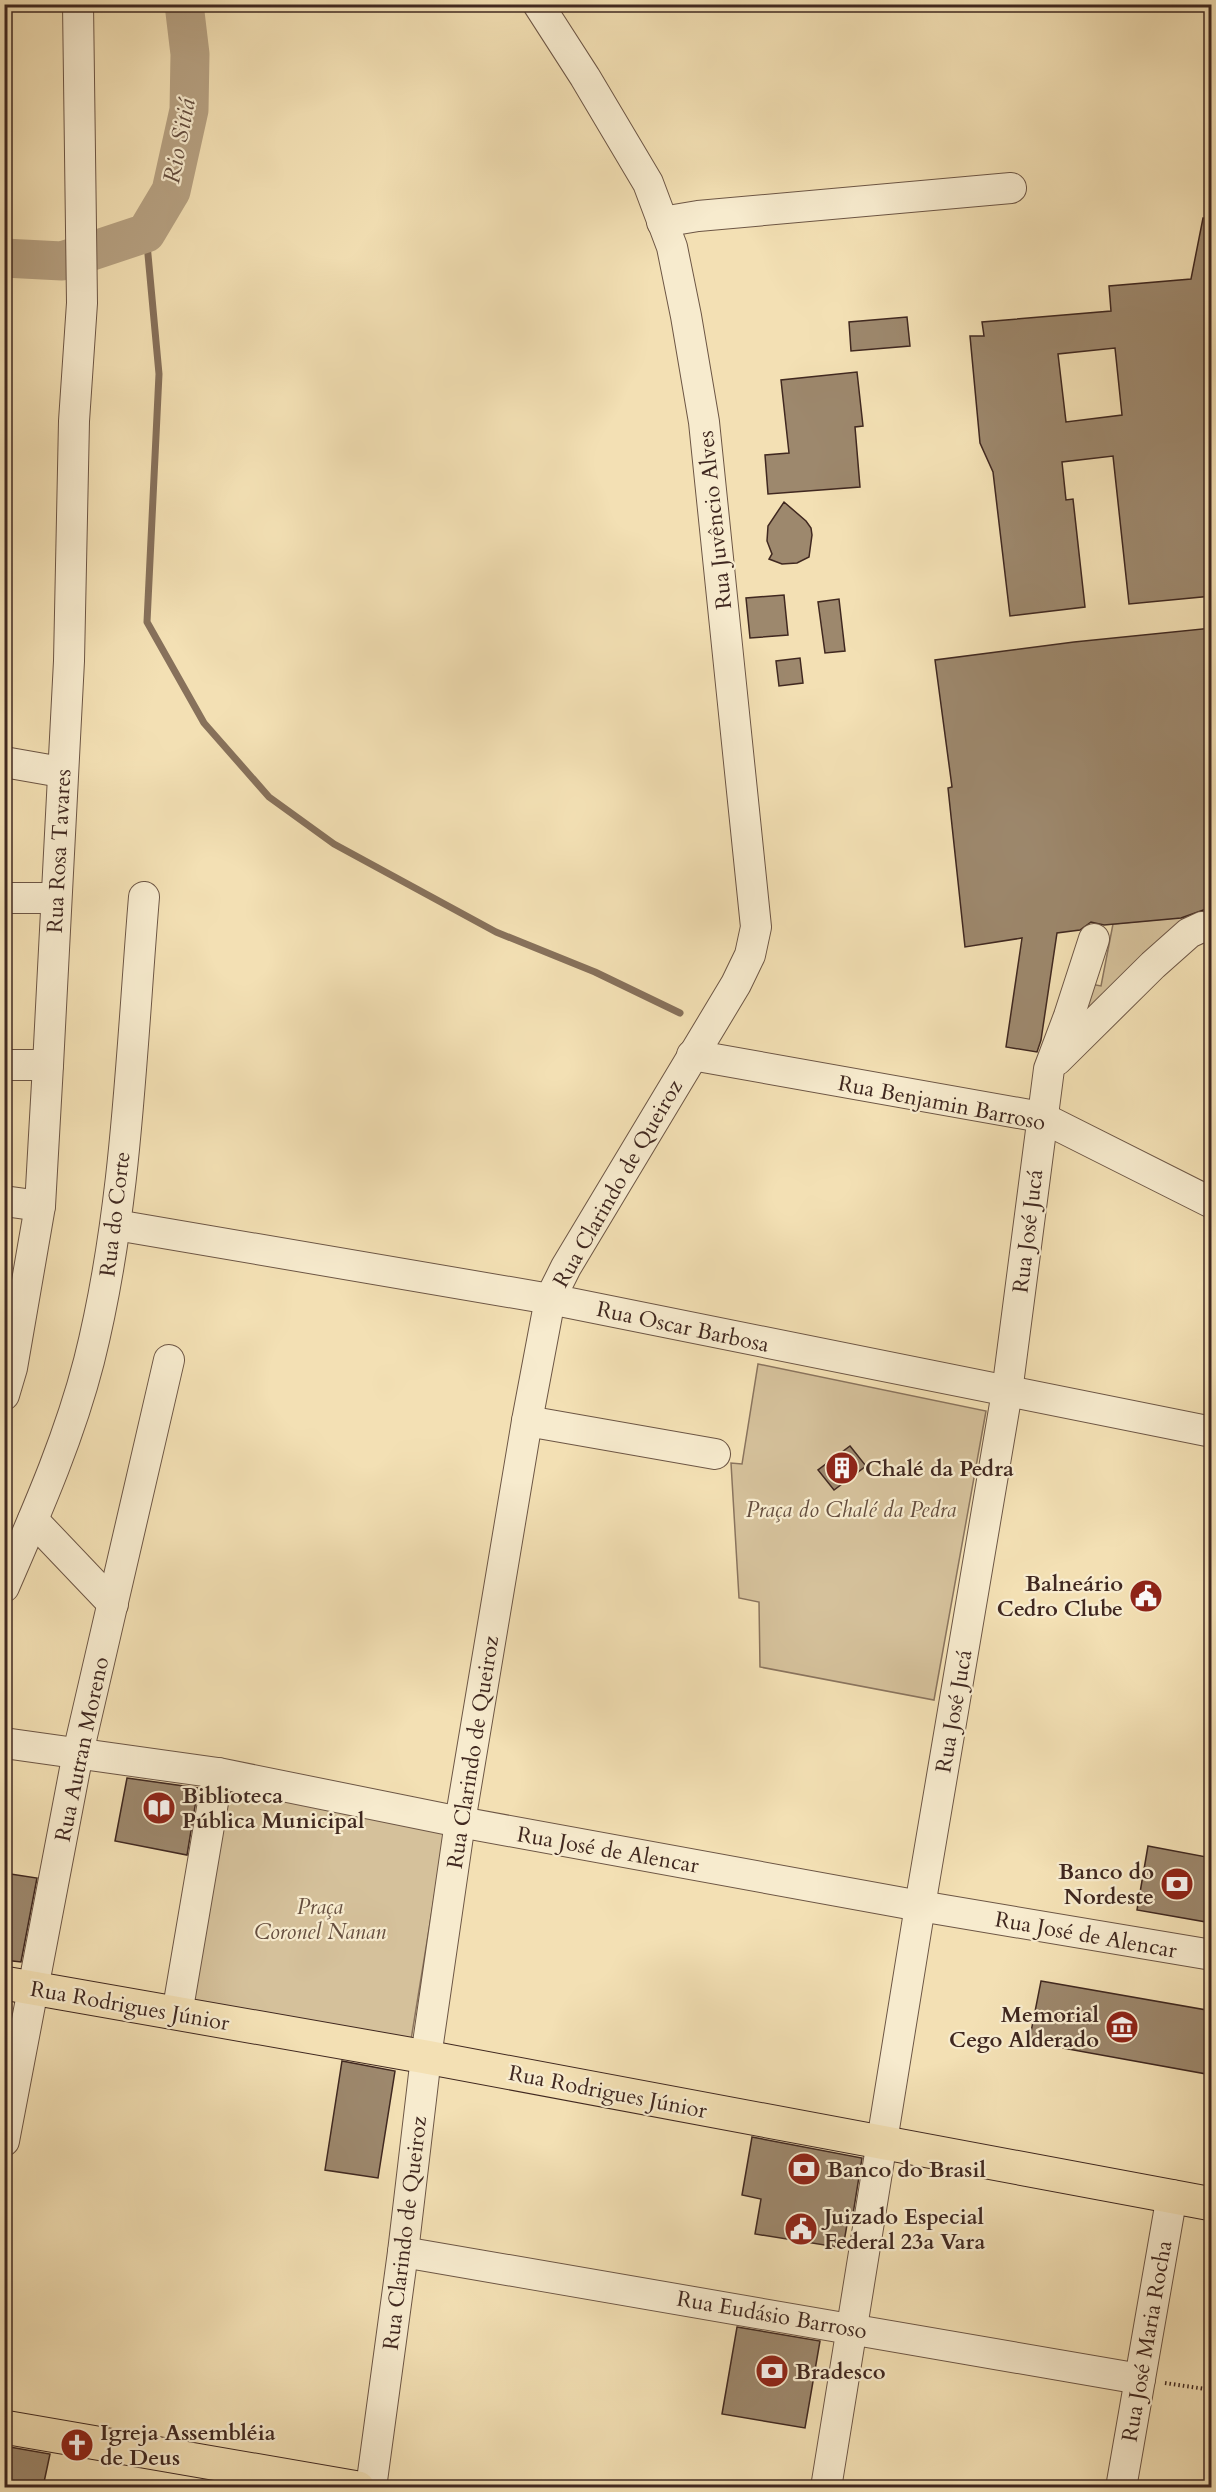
<svg xmlns="http://www.w3.org/2000/svg" width="1216" height="2492" font-family="Cardo,serif">
  <style>
    .green { fill: #d5c19b; stroke: #8a745e; stroke-width: 1.5 }
    .lines { fill: none; stroke-linecap: round; stroke-linejoin: round }
    .stream { stroke: #87715b; stroke-width: 7 }
    .river { stroke: #b6a182; stroke-width: 39 }
    .building { fill: #9d886d; stroke: #402820; stroke-width: 1.5; fill-rule: evenodd }
    .minor-casing { stroke: #6d5645; stroke-width: 32 }
    .major-casing { stroke: #402820; stroke-width: 35 }
    .path { stroke: #402820; stroke-width: 4; stroke-dasharray: 1.5 3; stroke-linecap: butt }
    .minor { stroke: #f7ebce; stroke-width: 30 }
    .major { stroke: #f3e0b4; stroke-width: 33 }
    .labels { text-anchor: middle; stroke-width: 4.5; stroke-linejoin: round; paint-order: stroke }
    .street-label { font-size: 22px; fill: #402820; stroke: #f7ebce }
    .poi-label { font-size: 22px; font-weight: bold; fill: #402820; stroke: #f7ebce; text-anchor: start }
    .park-label { font-size: 22px; font-style: italic; fill: #654e3f; stroke: #f7ebce }
    .water-label { font-size: 24px; font-style: italic; fill: #634c3d; stroke: #f7ebce }
  </style>
  <rect width="100%" height="100%" fill="#f3e0b4"/>
  <filter id="stains"><feTurbulence type="fractalNoise" baseFrequency=".00333" numOctaves="4"/><feColorMatrix values="0 0 0 0 .2 0 0 0 0 .09 0 0 0 0 .02 0 0 0 .5 -.17"/></filter>
  <radialGradient id="worn" r=".72"><stop offset=".6" stop-color="#630" stop-opacity="0"/><stop offset="1" stop-color="#630" stop-opacity=".3"/></radialGradient>
  <g class="green">
    <path d="M1185,917L1086,1011L1090,984L1101,986L1113,924Z"/>
    <path d="M758,1364L986,1411L934,1700L760,1667L759,1602L739,1598L731,1463L742,1464Z"/>
    <path d="M228,1790L445,1831L410,2046L192,2007Z"/>
  </g>
  <g class="lines">
    <path class="stream" d="M146,233L159,374L147,622L204,723L269,797L334,844L496,932L595,972L680,1013"/>
    <path class="river" d="M4,258L62,261L146,233L171,191L189,110L190,54L184,4"/>
  </g>
  <g class="building">
    <path d="M1203,218L1212,219V596L1129,604L1113,456L1062,462L1066,500L1073,499L1085,607L1010,616L993,472L980,443L970,336H984L982,322L1111,311L1109,286L1191,279ZM1115,348L1122,415L1066,422L1058,354Z"/>
    <path d="M907,317L910,346L851,351L849,322Z"/>
    <path d="M857,372L863,426L855,427L860,487L768,494L765,455L789,453L781,380Z"/>
    <path d="M784,502L806,521L811,528L812,535L809,557L797,563L782,564L769,559L772,554L767,541L768,526Z"/>
    <path d="M784,595L788,635L750,638L746,598Z"/>
    <path d="M839,599L845,651L825,653L818,602Z"/>
    <path d="M1212,628V907L1181,918L1104,925L1091,922L1080,930L1057,933L1041,1040L1037,1052L1006,1047L1022,938L965,947L948,788L952,787L935,660L1074,642Z"/>
    <path d="M800,658L803,683L779,686L776,661Z"/>
    <path d="M850,1446L866,1466L834,1490L818,1470Z"/>
    <path d="M127,1778L198,1788L187,1855L115,1841Z"/>
    <path d="M1148,1846L1212,1858V1923L1137,1910Z"/>
    <path d="M4,1873L37,1878L21,1962L4,1960Z"/>
    <path d="M1041,1981L1212,2011V2075L1029,2042Z"/>
    <path d="M342,2061L395,2071L378,2178L325,2170Z"/>
    <path d="M752,2137L862,2158L853,2214L849,2213L843,2248L755,2234L761,2199L742,2195Z"/>
    <path d="M737,2327L820,2341L805,2428L722,2414Z"/>
    <path d="M4,2446L50,2454L43,2487H25L4,2483Z"/>
  </g>
  <g class="lines">
    <g class="minor-casing">
      <g id="minor">
        <path d="M662,222L698,216L1011,188"/>
        <path d="M4,762L61,772"/>
        <path d="M4,898H55"/>
        <path d="M692,1055L1041,1117L1212,1203"/>
        <path d="M1057,1060L1153,965L1189,933L1202,927L1212,929"/>
        <path d="M4,1065H48"/>
        <path d="M4,1201L40,1206"/>
        <path d="M116,1225L550,1299L1212,1432"/>
        <path d="M4,1395L12,1368L40,1206L48,1065L69,661L74,421L82,303L78,4"/>
        <path d="M527,1421L715,1454"/>
        <path d="M33,1520L113,1604"/>
        <path d="M4,1587C36,1513 69,1439 89,1361C127,1210 131,1052 144,897"/>
        <path d="M4,1743L218,1773L460,1822L920,1906L1212,1955"/>
        <path d="M177,2014L218,1773"/>
        <path d="M4,2141L78,1753L169,1360"/>
        <path d="M403,2252L1140,2379"/>
        <path d="M371,2488L403,2252L426,2057L460,1822L527,1421L550,1299L566,1267L736,984L750,955L756,927L704,422L686,316L672,247L648,183L585,77L538,4"/>
        <path d="M826,2488L920,1906L1007,1392L1049,1069L1069,1016L1094,939"/>
        <path d="M1121,2488L1172,2195"/>
      </g>
    </g>
    <g class="major-casing">
      <g id="major">
        <path d="M4,1983L426,2057L1212,2204"/>
        <path d="M4,2427L358,2488"/>
      </g>
    </g>
    <path class="path" d="M1165,2383L1212,2390"/>
    <use href="#minor" class="minor"/>
    <use href="#major" class="major"/>
  </g>
  <defs>
    <g id="building-disc" transform="scale(1.725)"><circle r="9.5" fill="#8f2418" stroke="#f7ebce"/><path d="M-4-6H4V6H1V3H-1V6H-4ZM-2.5-4.3h1.7v1.8h-1.7ZM.8-4.3h1.7v1.8H.8ZM-2.5-1h1.7V.8h-1.7ZM.8-1h1.7V.8H.8Z" fill="#fff"/></g>
    <g id="civic-disc" transform="scale(1.725)"><circle r="9.5" fill="#8f2418" stroke="#f7ebce"/><path d="M-.6-6.5H3V-4.5H.6V-3L4-1V1h2V6H-6V1h2V-1L-.6-3ZM-1.2 2.5V6h2.4V2.5Z" fill="#fff"/></g>
    <g id="library-disc" transform="scale(1.725)"><circle r="9.5" fill="#8f2418" stroke="#f7ebce"/><path d="M-6-4Q-3-5.5-.7-3.5V5Q-3 3-6 4ZM6-4Q3-5.5 .7-3.5V5Q3 3 6 4Z" fill="#fff"/></g>
    <g id="bank-disc" transform="scale(1.725)"><circle r="9.5" fill="#8f2418" stroke="#f7ebce"/><path d="M-6-4H6V4H-6ZM0-2.3a2.3 2.3 0 1 0 0 4.6a2.3 2.3 0 1 0 0-4.6Z" fill="#fff"/></g>
    <g id="museum-disc" transform="scale(1.725)"><circle r="9.5" fill="#8f2418" stroke="#f7ebce"/><path d="M0-6L6-3V-2H-6V-3ZM-5-1h2V3h-2ZM-1-1h2V3h-2ZM3-1h2V3H3ZM-6 4H6V6H-6Z" fill="#fff"/></g>
    <g id="church-disc" transform="scale(1.725)"><circle r="9.5" fill="#8f2418" stroke="#f7ebce"/><path d="M-1.2-6h2.4v3.5h3.3v2.4h-3.3V6h-2.4V-.1h-3.3v-2.4h3.3Z" fill="#fff"/></g>
  </defs>
  <g fill-rule="evenodd">
    <use href="#building-disc" x="842" y="1468"/>
    <use href="#civic-disc" x="1146" y="1596"/>
    <use href="#library-disc" x="159" y="1808"/>
    <use href="#bank-disc" x="1177" y="1884"/>
    <use href="#museum-disc" x="1122" y="2027"/>
    <use href="#bank-disc" x="804" y="2169"/>
    <use href="#civic-disc" x="801" y="2229"/>
    <use href="#bank-disc" x="772" y="2371"/>
    <use href="#church-disc" x="77" y="2445"/>
  </g>
  <g class="labels">
    <g class="street-label">
      <text transform="translate(714 520) rotate(-96)" y="8">Rua Juvêncio Alves</text>
      <text transform="translate(58 851) rotate(-87)" y="8">Rua Rosa Tavares</text>
      <text transform="translate(942 1102) rotate(11)" y="8">Rua Benjamin Barroso</text>
      <text transform="translate(617 1183) rotate(-60)" y="8">Rua Clarindo de Queiroz</text>
      <text transform="translate(114 1214) rotate(-83)" y="8">Rua do Corte</text>
      <text transform="translate(1027 1231) rotate(-83)" y="8">Rua José Jucá</text>
      <text transform="translate(683 1326) rotate(12)" y="8">Rua Oscar Barbosa</text>
      <text transform="translate(953 1711) rotate(-80)" y="8">Rua José Jucá</text>
      <text transform="translate(81 1749) rotate(-78)" y="8">Rua Autran Moreno</text>
      <text transform="translate(472 1752) rotate(-81)" y="8">Rua Clarindo de Queiroz</text>
      <text transform="translate(608 1849) rotate(10)" y="8">Rua José de Alencar</text>
      <text transform="translate(1086 1934) rotate(10)" y="8">Rua José de Alencar</text>
      <text transform="translate(130 2005) rotate(10)" y="8">Rua Rodrigues Júnior</text>
      <text transform="translate(608 2091) rotate(11)" y="8">Rua Rodrigues Júnior</text>
      <text transform="translate(404 2233) rotate(-83)" y="8">Rua Clarindo de Queiroz</text>
      <text transform="translate(772 2314) rotate(10)" y="8">Rua Eudásio Barroso</text>
      <text transform="translate(1146 2341) rotate(-80)" y="8">Rua José Maria Rocha</text>
    </g>
    <g class="poi-label">
      <text x="865" y="1476">Chalé da Pedra</text>
      <text x="1123" y="1591" text-anchor="end">Balneário<tspan x="1123" dy="25">Cedro Clube</tspan></text>
      <text x="182" y="1803">Biblioteca<tspan x="182" dy="25">Pública Municipal</tspan></text>
      <text x="1154" y="1879" text-anchor="end">Banco do<tspan x="1154" dy="25">Nordeste</tspan></text>
      <text x="1099" y="2022" text-anchor="end">Memorial<tspan x="1099" dy="25">Cego Alderado</tspan></text>
      <text x="827" y="2177">Banco do Brasil</text>
      <text x="824" y="2224">Juizado Especial<tspan x="824" dy="25">Federal 23a Vara</tspan></text>
      <text x="795" y="2379">Bradesco</text>
      <text x="100" y="2440">Igreja Assembléia<tspan x="100" dy="25">de Deus</tspan></text>
    </g>
    <g class="park-label">
      <text x="851" y="1517">Praça do Chalé da Pedra</text>
      <text x="320" y="1914">Praça<tspan x="320" dy="25">Coronel Nanan</tspan></text>
    </g>
    <g class="water-label">
      <text transform="translate(179 141) rotate(-79)" y="8">Rio Sitiá</text>
    </g>
  </g>
  <rect width="1216" height="2492" fill="none" stroke="#f3e0b4" stroke-width="24"/>
  <rect x="6" y="6" width="1204" height="2480" fill="none" stroke="#402820" stroke-width="3"/>
  <rect x="12" y="12" width="1192" height="2468" fill="none" stroke="#402820" stroke-width="1.5"/>
  <rect width="100%" height="100%" filter="url(#stains)"/>
  <rect width="100%" height="100%" fill="url(#worn)"/>
</svg>
